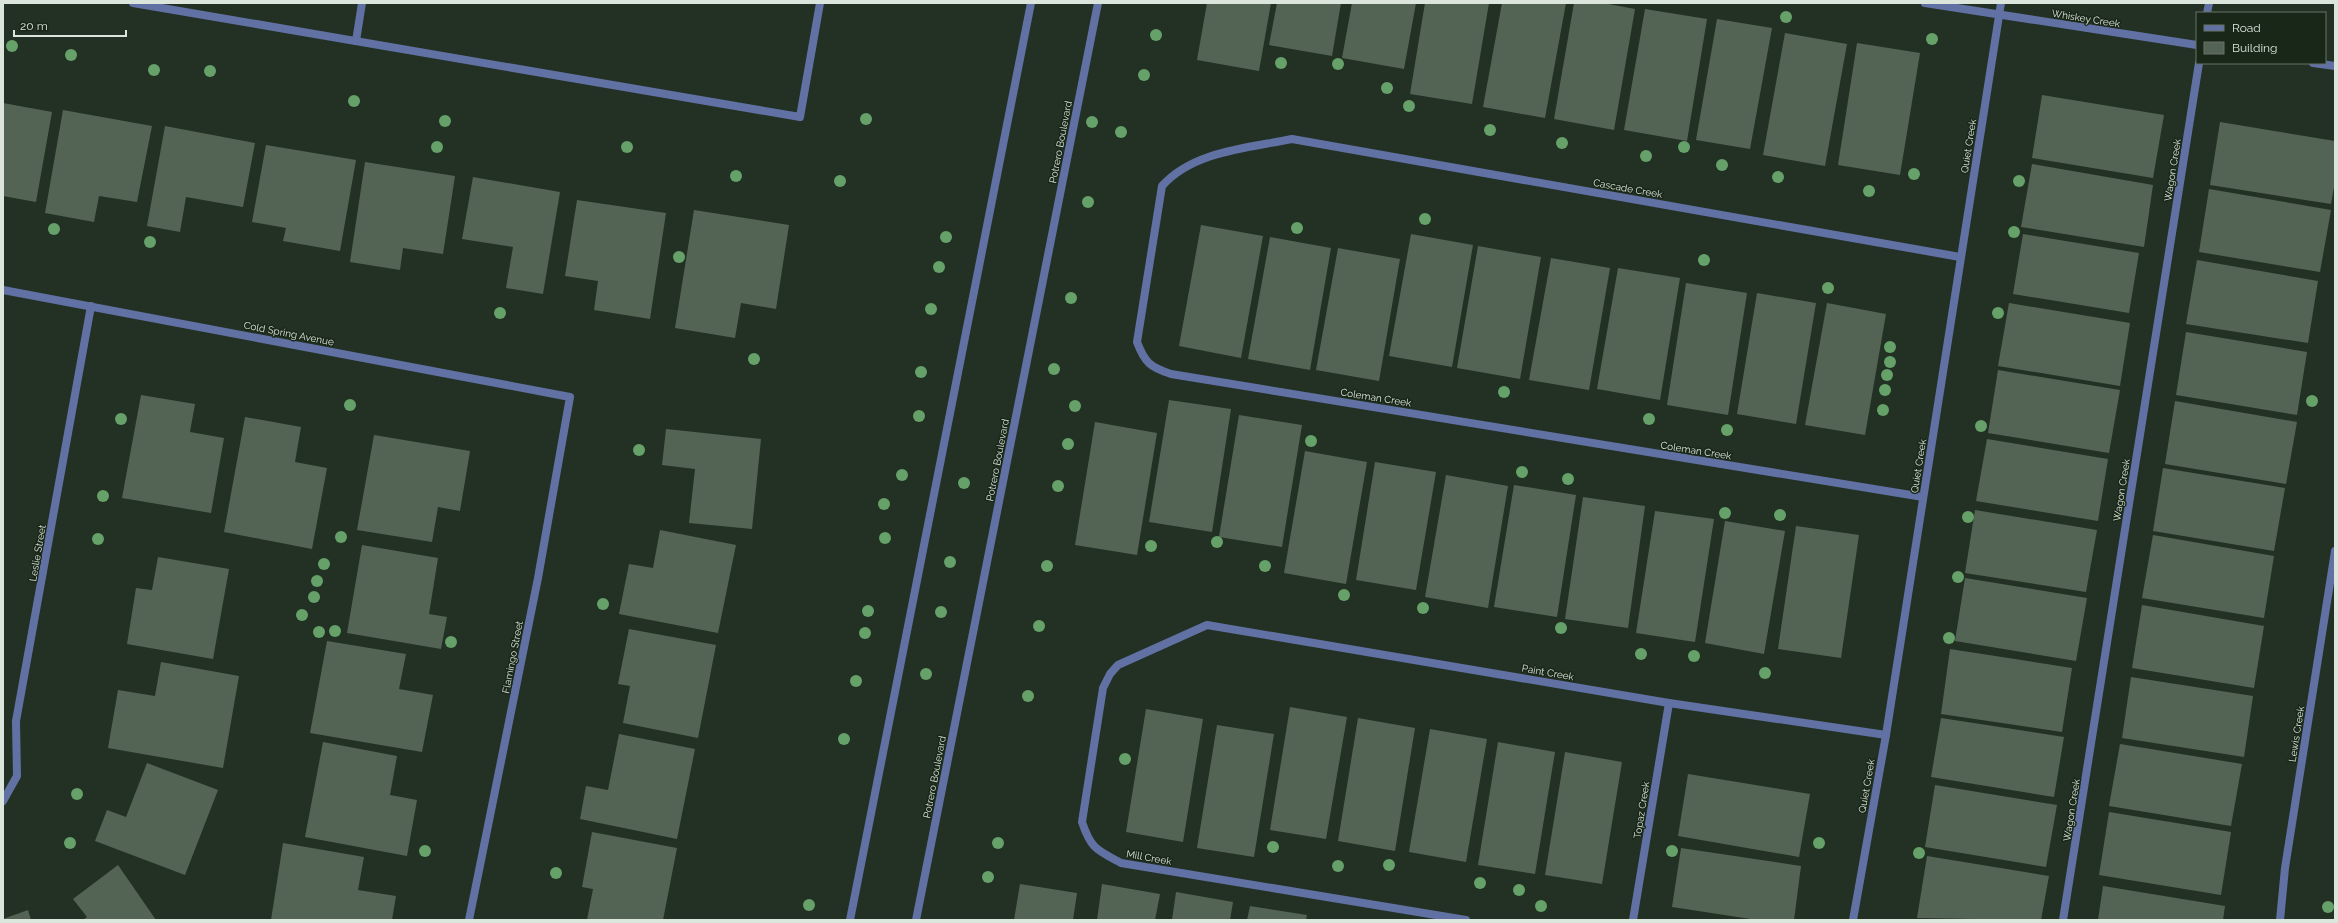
<svg xmlns="http://www.w3.org/2000/svg" width="2338" height="923" font-family="Raleway,sans-serif">
  <style>
    .building { fill: #536454 }
    .lines { fill: none; stroke-linecap: round; stroke-linejoin: round }
    .service { stroke: #6171a4; stroke-width: 8 }
    .minor { stroke: #6171a4; stroke-width: 8 }
    .tertiary { stroke: #6171a4; stroke-width: 8 }
    .tree { fill: #65a169 }
    .labels { text-anchor: middle; stroke-width: 3; stroke-linejoin: round; paint-order: stroke }
    .street-label { font-size: 10px; fill: #dbe5db; stroke: #192719 }
  </style>
  <rect width="100%" height="100%" fill="#223123"/>
  <g class="building">
    <path d="M1207,3H1271L1259,71L1197,60Z"/>
    <path d="M1277,3H1341L1332,56L1269,45Z"/>
    <path d="M1352,3H1416L1404,69L1342,58Z"/>
    <path d="M1425,3H1489L1472,104L1410,94Z"/>
    <path d="M1502,3H1566L1545,118L1483,107Z"/>
    <path d="M1574,3H1603L1635,9L1614,130L1554,119Z"/>
    <path d="M1645,9L1707,19L1687,141L1624,130Z"/>
    <path d="M1717,19L1772,28L1750,149L1696,140Z"/>
    <path d="M1785,33L1847,44L1825,166L1763,155Z"/>
    <path d="M1857,43L1920,53L1900,175L1838,165Z"/>
    <path d="M2042,95L2164,115L2153,178L2032,158Z"/>
    <path d="M3,103L52,112L36,202L3,196Z"/>
    <path d="M63,110L152,126L137,202L99,196L94,222L45,213Z"/>
    <path d="M2220,122L2335,141V181L2331,204L2210,185Z"/>
    <path d="M165,126L255,143L243,207L186,197L180,232L147,226Z"/>
    <path d="M266,145L356,160L340,251L283,241L286,228L252,222Z"/>
    <path d="M365,162L455,176L443,254L403,248L400,270L350,262Z"/>
    <path d="M2032,164L2153,185L2144,247L2021,227Z"/>
    <path d="M473,177L560,192L543,294L506,288L513,247L462,239Z"/>
    <path d="M2209,189L2331,210L2320,272L2199,252Z"/>
    <path d="M577,200L666,213L650,319L594,310L598,281L565,276Z"/>
    <path d="M694,210L789,225L776,309L741,303L735,338L675,328Z"/>
    <path d="M1201,225L1263,236L1241,358L1179,346Z"/>
    <path d="M1411,234L1473,245L1452,367L1389,356Z"/>
    <path d="M2023,234L2139,253L2129,313L2013,294Z"/>
    <path d="M1270,237L1331,248L1310,370L1248,359Z"/>
    <path d="M1478,246L1541,257L1520,379L1457,368Z"/>
    <path d="M1338,248L1400,259L1379,381L1316,370Z"/>
    <path d="M1551,258L1610,268L1589,390L1529,380Z"/>
    <path d="M2197,260L2318,281L2308,343L2186,324Z"/>
    <path d="M1618,268L1680,278L1660,400L1597,389Z"/>
    <path d="M1686,283L1747,293L1728,415L1667,405Z"/>
    <path d="M1757,293L1816,303L1796,424L1737,414Z"/>
    <path d="M1827,303L1886,314L1865,435L1805,425Z"/>
    <path d="M2009,303L2130,323L2120,386L1998,366Z"/>
    <path d="M2186,332L2307,352L2297,415L2176,395Z"/>
    <path d="M1998,370L2120,390L2109,453L1988,433Z"/>
    <path d="M141,395L195,404L190,432L224,438L211,513L122,498Z"/>
    <path d="M1169,400L1231,409L1212,532L1149,522Z"/>
    <path d="M2175,401L2297,422L2286,484L2165,464Z"/>
    <path d="M1239,415L1302,425L1282,547L1219,537Z"/>
    <path d="M245,417L301,427L295,462L327,468L312,549L224,532Z"/>
    <path d="M1095,422L1157,433L1137,555L1075,545Z"/>
    <path d="M666,429L761,439L752,529L689,523L695,469L662,465Z"/>
    <path d="M374,435L470,451L460,511L438,507L432,542L357,530Z"/>
    <path d="M1987,439L2108,459L2098,521L1976,501Z"/>
    <path d="M1305,451L1367,462L1346,584L1284,573Z"/>
    <path d="M1375,462L1436,472L1416,590L1356,580Z"/>
    <path d="M2163,468L2285,488L2274,551L2153,531Z"/>
    <path d="M1446,475L1508,486L1488,608L1425,597Z"/>
    <path d="M1514,485L1576,495L1557,617L1494,607Z"/>
    <path d="M1583,497L1645,506L1628,628L1565,619Z"/>
    <path d="M1975,510L2097,530L2086,592L1965,573Z"/>
    <path d="M1655,511L1714,519L1695,642L1636,633Z"/>
    <path d="M1725,521L1785,531L1764,654L1705,643Z"/>
    <path d="M1796,526L1859,535L1841,658L1778,649Z"/>
    <path d="M660,530L736,545L718,633L619,614L629,564L653,568Z"/>
    <path d="M2153,535L2274,556L2264,618L2142,598Z"/>
    <path d="M362,545L438,558L429,614L447,617L441,649L347,633Z"/>
    <path d="M158,557L229,569L213,659L127,644L136,588L152,590Z"/>
    <path d="M1965,578L2087,598L2076,661L1955,641Z"/>
    <path d="M2142,605L2264,626L2254,688L2132,668Z"/>
    <path d="M629,629L716,645L698,738L623,723L630,686L618,684Z"/>
    <path d="M327,641L406,654L399,689L433,695L422,752L310,733Z"/>
    <path d="M1950,649L2072,668L2062,732L1941,714Z"/>
    <path d="M161,662L239,676L223,768L108,748L118,690L155,696Z"/>
    <path d="M2131,677L2253,696L2244,757L2122,738Z"/>
    <path d="M1290,707L1347,717L1326,839L1270,830Z"/>
    <path d="M1146,709L1203,719L1183,842L1126,832Z"/>
    <path d="M1358,718L1415,728L1395,851L1338,841Z"/>
    <path d="M1941,718L2064,737L2054,797L1931,777Z"/>
    <path d="M1217,725L1274,734L1254,857L1197,848Z"/>
    <path d="M1430,729L1487,739L1466,862L1409,852Z"/>
    <path d="M619,734L695,749L677,839L580,819L586,786L608,790Z"/>
    <path d="M323,742L397,756L390,795L417,800L407,856L305,837Z"/>
    <path d="M1498,742L1555,752L1535,874L1478,865Z"/>
    <path d="M2120,744L2242,764L2231,826L2109,806Z"/>
    <path d="M1565,752L1622,762L1602,884L1545,875Z"/>
    <path d="M147,763L218,790L185,875L95,841L107,810L126,817Z"/>
    <path d="M1688,774L1810,794L1799,857L1678,836Z"/>
    <path d="M1935,785L2057,805L2046,867L1925,847Z"/>
    <path d="M2109,812L2231,832L2221,895L2099,875Z"/>
    <path d="M592,832L677,848L663,920H587L593,889L582,887Z"/>
    <path d="M283,843L364,857L358,890L396,896L392,920H271Z"/>
    <path d="M1681,848L1801,866L1794,920H1757L1672,907Z"/>
    <path d="M1927,856L2049,876L2041,920L1917,918Z"/>
    <path d="M118,865L156,920H83L87,917L73,899Z"/>
    <path d="M1020,884L1077,893L1073,920H1014Z"/>
    <path d="M1102,884L1160,894L1155,920H1097Z"/>
    <path d="M2103,886L2225,906L2223,920H2098Z"/>
    <path d="M1176,892L1233,902L1230,920H1172Z"/>
    <path d="M1250,906L1307,915L1306,920H1247Z"/>
    <path d="M28,910L31,920H3V919Z"/>
  </g>
  <g class="lines">
    <g class="service">
      <path d="M133,3L800,117L820,3"/>
      <path d="M356,41L362,3"/>
    </g>
    <g class="minor">
      <path d="M1925,3L2197,45"/>
      <path d="M2207,13L2209,3"/>
      <path d="M2313,63L2335,66"/>
      <path d="M3,290L570,397L538,578L469,920"/>
      <path d="M1923,497L1171,374C1150,367 1145,363 1137,342L1162,186C1193,151 1248,148 1292,139L1960,257"/>
      <path d="M3,801L17,776L16,721L91,306"/>
      <path d="M1466,920L1121,863C1097,850 1091,849 1082,822L1103,688L1110,674L1118,665L1207,625L1669,703L1886,735"/>
      <path d="M1633,920L1669,703"/>
      <path d="M1853,920L1886,735L2001,3"/>
      <path d="M2063,920L2199,63"/>
      <path d="M2280,920L2285,868L2335,551"/>
    </g>
    <g class="tertiary">
      <path d="M850,920L1031,3"/>
      <path d="M916,920L1098,3"/>
    </g>
  </g>
  <g class="tree">
    <circle cx="1786" cy="17" r="6"/>
    <circle cx="1156" cy="35" r="6"/>
    <circle cx="1932" cy="39" r="6"/>
    <circle cx="12" cy="46" r="6"/>
    <circle cx="71" cy="55" r="6"/>
    <circle cx="1281" cy="63" r="6"/>
    <circle cx="1338" cy="64" r="6"/>
    <circle cx="154" cy="70" r="6"/>
    <circle cx="210" cy="71" r="6"/>
    <circle cx="1144" cy="75" r="6"/>
    <circle cx="1387" cy="88" r="6"/>
    <circle cx="354" cy="101" r="6"/>
    <circle cx="1409" cy="106" r="6"/>
    <circle cx="866" cy="119" r="6"/>
    <circle cx="445" cy="121" r="6"/>
    <circle cx="1092" cy="122" r="6"/>
    <circle cx="1490" cy="130" r="6"/>
    <circle cx="1121" cy="132" r="6"/>
    <circle cx="1562" cy="143" r="6"/>
    <circle cx="437" cy="147" r="6"/>
    <circle cx="627" cy="147" r="6"/>
    <circle cx="1684" cy="147" r="6"/>
    <circle cx="1646" cy="156" r="6"/>
    <circle cx="1722" cy="165" r="6"/>
    <circle cx="1914" cy="174" r="6"/>
    <circle cx="736" cy="176" r="6"/>
    <circle cx="1778" cy="177" r="6"/>
    <circle cx="840" cy="181" r="6"/>
    <circle cx="2019" cy="181" r="6"/>
    <circle cx="1869" cy="191" r="6"/>
    <circle cx="1088" cy="202" r="6"/>
    <circle cx="1425" cy="219" r="6"/>
    <circle cx="1297" cy="228" r="6"/>
    <circle cx="54" cy="229" r="6"/>
    <circle cx="2014" cy="232" r="6"/>
    <circle cx="946" cy="237" r="6"/>
    <circle cx="150" cy="242" r="6"/>
    <circle cx="679" cy="257" r="6"/>
    <circle cx="1704" cy="260" r="6"/>
    <circle cx="939" cy="267" r="6"/>
    <circle cx="1828" cy="288" r="6"/>
    <circle cx="1071" cy="298" r="6"/>
    <circle cx="931" cy="309" r="6"/>
    <circle cx="500" cy="313" r="6"/>
    <circle cx="1998" cy="313" r="6"/>
    <circle cx="1890" cy="347" r="6"/>
    <circle cx="754" cy="359" r="6"/>
    <circle cx="1890" cy="362" r="6"/>
    <circle cx="1054" cy="369" r="6"/>
    <circle cx="921" cy="372" r="6"/>
    <circle cx="1887" cy="375" r="6"/>
    <circle cx="1885" cy="390" r="6"/>
    <circle cx="1504" cy="392" r="6"/>
    <circle cx="2312" cy="401" r="6"/>
    <circle cx="350" cy="405" r="6"/>
    <circle cx="1075" cy="406" r="6"/>
    <circle cx="1883" cy="410" r="6"/>
    <circle cx="919" cy="416" r="6"/>
    <circle cx="121" cy="419" r="6"/>
    <circle cx="1649" cy="419" r="6"/>
    <circle cx="1981" cy="426" r="6"/>
    <circle cx="1727" cy="430" r="6"/>
    <circle cx="1311" cy="441" r="6"/>
    <circle cx="1068" cy="444" r="6"/>
    <circle cx="639" cy="450" r="6"/>
    <circle cx="1522" cy="472" r="6"/>
    <circle cx="902" cy="475" r="6"/>
    <circle cx="1568" cy="479" r="6"/>
    <circle cx="964" cy="483" r="6"/>
    <circle cx="1058" cy="486" r="6"/>
    <circle cx="103" cy="496" r="6"/>
    <circle cx="884" cy="504" r="6"/>
    <circle cx="1725" cy="513" r="6"/>
    <circle cx="1780" cy="515" r="6"/>
    <circle cx="1968" cy="517" r="6"/>
    <circle cx="341" cy="537" r="6"/>
    <circle cx="885" cy="538" r="6"/>
    <circle cx="98" cy="539" r="6"/>
    <circle cx="1217" cy="542" r="6"/>
    <circle cx="1151" cy="546" r="6"/>
    <circle cx="950" cy="562" r="6"/>
    <circle cx="324" cy="564" r="6"/>
    <circle cx="1047" cy="566" r="6"/>
    <circle cx="1265" cy="566" r="6"/>
    <circle cx="1958" cy="577" r="6"/>
    <circle cx="317" cy="581" r="6"/>
    <circle cx="1344" cy="595" r="6"/>
    <circle cx="314" cy="597" r="6"/>
    <circle cx="603" cy="604" r="6"/>
    <circle cx="1423" cy="608" r="6"/>
    <circle cx="868" cy="611" r="6"/>
    <circle cx="941" cy="612" r="6"/>
    <circle cx="302" cy="615" r="6"/>
    <circle cx="1039" cy="626" r="6"/>
    <circle cx="1561" cy="628" r="6"/>
    <circle cx="335" cy="631" r="6"/>
    <circle cx="319" cy="632" r="6"/>
    <circle cx="865" cy="633" r="6"/>
    <circle cx="1949" cy="638" r="6"/>
    <circle cx="451" cy="642" r="6"/>
    <circle cx="1641" cy="654" r="6"/>
    <circle cx="1694" cy="656" r="6"/>
    <circle cx="1765" cy="673" r="6"/>
    <circle cx="926" cy="674" r="6"/>
    <circle cx="856" cy="681" r="6"/>
    <circle cx="1028" cy="696" r="6"/>
    <circle cx="844" cy="739" r="6"/>
    <circle cx="1125" cy="759" r="6"/>
    <circle cx="77" cy="794" r="6"/>
    <circle cx="70" cy="843" r="6"/>
    <circle cx="998" cy="843" r="6"/>
    <circle cx="1819" cy="843" r="6"/>
    <circle cx="1273" cy="847" r="6"/>
    <circle cx="425" cy="851" r="6"/>
    <circle cx="1672" cy="851" r="6"/>
    <circle cx="1919" cy="853" r="6"/>
    <circle cx="1389" cy="865" r="6"/>
    <circle cx="1338" cy="866" r="6"/>
    <circle cx="556" cy="873" r="6"/>
    <circle cx="988" cy="877" r="6"/>
    <circle cx="1480" cy="883" r="6"/>
    <circle cx="1519" cy="890" r="6"/>
    <circle cx="809" cy="905" r="6"/>
    <circle cx="1541" cy="906" r="6"/>
    <circle cx="2328" cy="907" r="6"/>
  </g>
  <g class="labels">
    <g class="street-label">
      <text transform="translate(2086 18) rotate(9)" y="4">Whiskey Creek</text>
      <text transform="translate(1060 142) rotate(-79)" y="4">Potrero Boulevard</text>
      <text transform="translate(1968 146) rotate(-81)" y="4">Quiet Creek</text>
      <text transform="translate(2172 170) rotate(-81)" y="4">Wagon Creek</text>
      <text transform="translate(1628 188) rotate(10)" y="4">Cascade Creek</text>
      <text transform="translate(289 333) rotate(11)" y="4">Cold Spring Avenue</text>
      <text transform="translate(1376 397) rotate(9)" y="4">Coleman Creek</text>
      <text transform="translate(1696 450) rotate(9)" y="4">Coleman Creek</text>
      <text transform="translate(997 460) rotate(-79)" y="4">Potrero Boulevard</text>
      <text transform="translate(1918 466) rotate(-81)" y="4">Quiet Creek</text>
      <text transform="translate(2121 490) rotate(-81)" y="4">Wagon Creek</text>
      <text transform="translate(37 553) rotate(-80)" y="4">Leslie Street</text>
      <text transform="translate(512 657) rotate(-79)" y="4">Flamingo Street</text>
      <text transform="translate(1548 672) rotate(10)" y="4">Paint Creek</text>
      <text transform="translate(2296 734) rotate(-81)" y="4">Lewis Creek</text>
      <text transform="translate(934 777) rotate(-79)" y="4">Potrero Boulevard</text>
      <text transform="translate(1866 786) rotate(-80)" y="4">Quiet Creek</text>
      <text transform="translate(1641 810) rotate(-81)" y="4">Topaz Creek</text>
      <text transform="translate(2071 810) rotate(-81)" y="4">Wagon Creek</text>
      <text transform="translate(1149 857) rotate(10)" y="4">Mill Creek</text>
    </g>
  </g>
  <rect width="2338" height="923" fill="none" stroke="#dbe5db" stroke-width="8"/>
  <rect x="2196" y="12" width="130" height="52" fill="#192719" stroke="#677367"/>
  <rect x="2204" y="25" width="20" height="6" fill="#6171a4" stroke="#677367"/>
  <text x="2232" y="32" font-size="12" fill="#dbe5db">Road</text>
  <rect x="2204" y="42" width="20" height="12" fill="#536454" stroke="#677367"/>
  <text x="2232" y="52" font-size="12" fill="#dbe5db">Building</text>
  <path d="M14 30v6h112v-6" fill="none" stroke="#dbe5db" stroke-width="2"/>
  <text x="20" y="30" font-size="12" fill="#dbe5db" stroke="#192719" stroke-width="3" paint-order="stroke">20 m</text>
</svg>
